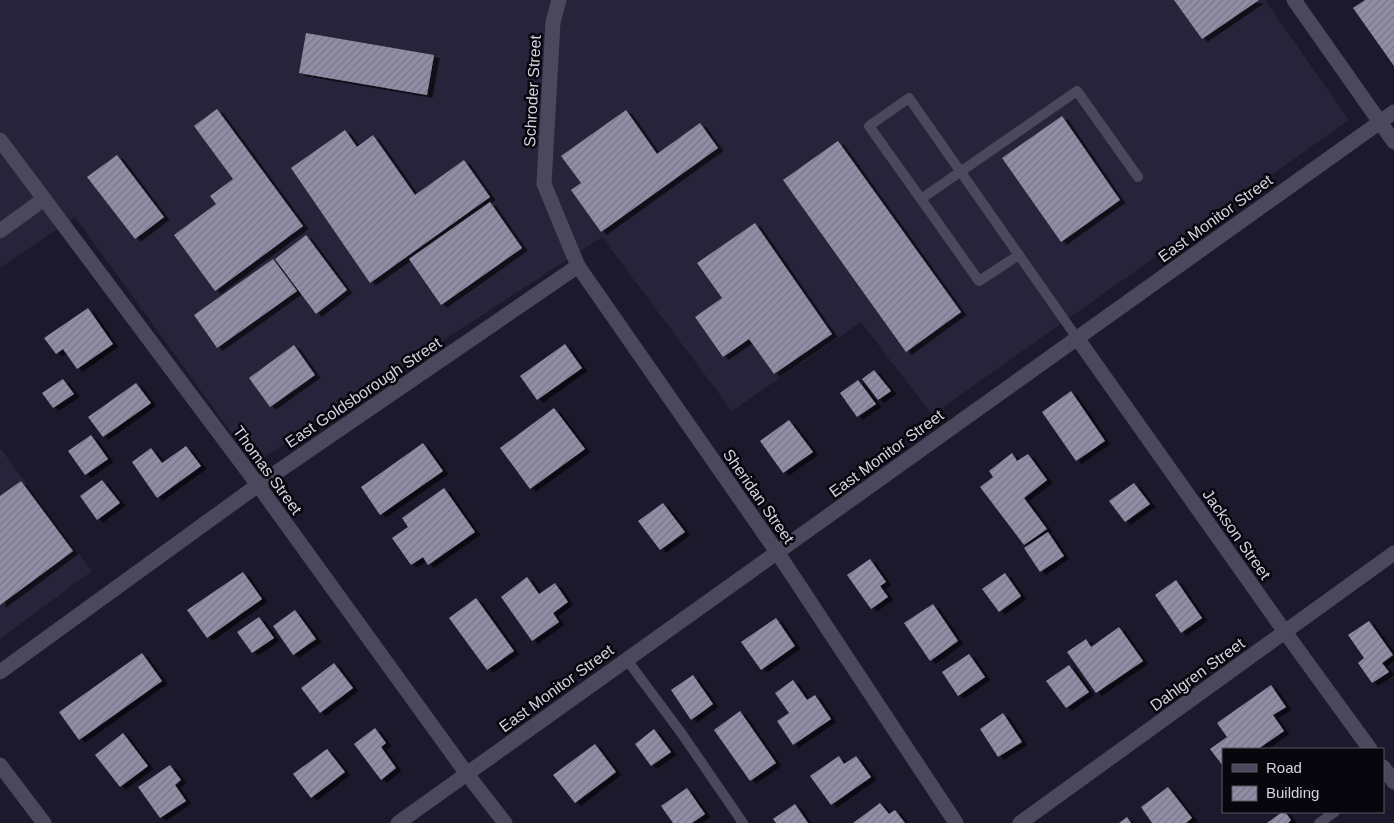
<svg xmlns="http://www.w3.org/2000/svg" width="1394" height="823" font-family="Arial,sans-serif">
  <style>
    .built { fill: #27233a }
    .building { fill: url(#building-hatch); filter: url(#shadow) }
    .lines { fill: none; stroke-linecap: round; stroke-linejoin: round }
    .lane { stroke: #4b485e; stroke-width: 10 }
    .street { stroke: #4b485e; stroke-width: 15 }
    .labels { text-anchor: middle; stroke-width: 5; stroke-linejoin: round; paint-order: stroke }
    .street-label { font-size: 16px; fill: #d3d2df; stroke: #07060d }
  </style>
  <defs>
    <pattern id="building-hatch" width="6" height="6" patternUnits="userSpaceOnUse" patternTransform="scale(1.25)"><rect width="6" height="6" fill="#908da5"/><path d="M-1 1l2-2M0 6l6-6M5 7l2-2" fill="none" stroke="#787688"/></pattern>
    <filter id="shadow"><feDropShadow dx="5.5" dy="3" stdDeviation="0" flood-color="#0009"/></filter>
  </defs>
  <rect width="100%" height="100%" fill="#1c192c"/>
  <g class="built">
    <path d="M0,0H1265L1349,120L932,415L861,322L732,411L602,237L254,464L75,217L0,268Z"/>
    <path d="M0,448L92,571L0,639Z"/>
  </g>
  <g class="building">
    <path d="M1174,0H1259L1202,39Z"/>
    <path d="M1365,0H1394V66L1353,8Z"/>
    <path d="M306,33L434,55L427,95L299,73Z"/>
    <path d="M217,109L303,226L215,291L174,235L216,204L210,196L233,179L194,126Z"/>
    <path d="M626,110L657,154L700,123L718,148L601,232L571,190L581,183L561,156Z"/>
    <path d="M1062,116L1120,200L1061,242L1002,158Z"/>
    <path d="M345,130L357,147L373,135L415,195L464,160L490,197L370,283L291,168Z"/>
    <path d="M838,141L961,312L906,352L783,180Z"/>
    <path d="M117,155L164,217L135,239L87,177Z"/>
    <path d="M490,202L522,248L441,305L409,259Z"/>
    <path d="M755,223L832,334L774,374L749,339L723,357L695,317L722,298L697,263Z"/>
    <path d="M306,235L347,290L316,314L275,259Z"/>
    <path d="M273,259L297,291L217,348L194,315Z"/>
    <path d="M88,308L113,344L77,369L63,349L56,354L44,338Z"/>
    <path d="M565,344L582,368L537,400L520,376Z"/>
    <path d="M294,345L315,375L270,407L249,378Z"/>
    <path d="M874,370L891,391L878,400L862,379Z"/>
    <path d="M63,379L74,394L53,408L42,393Z"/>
    <path d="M858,380L876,404L857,417L840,393Z"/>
    <path d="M136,383L151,403L103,437L88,417Z"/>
    <path d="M1071,391L1105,441L1076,461L1042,412Z"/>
    <path d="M554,408L585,449L530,489L500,448Z"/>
    <path d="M789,420L813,452L783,473L760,441Z"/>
    <path d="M91,435L108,459L85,475L68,451Z"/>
    <path d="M423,443L443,471L380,515L361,487Z"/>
    <path d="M186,446L201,466L157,498L132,462L151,448L162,463Z"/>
    <path d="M1012,453L1017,461L1028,454L1047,480L1024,498L1047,529L1024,545L980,487L993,477L989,471Z"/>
    <path d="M102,480L120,503L97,520L80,496Z"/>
    <path d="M21,481L73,551L0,605V496Z"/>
    <path d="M1134,483L1150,504L1125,522L1109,501Z"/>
    <path d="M444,488L475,532L428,565L423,557L411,565L392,538L408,527L402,518Z"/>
    <path d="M663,503L685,532L660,550L638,521Z"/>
    <path d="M1048,532L1064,556L1040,572L1024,548Z"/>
    <path d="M870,559L886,582L880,586L888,597L871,609L847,575Z"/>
    <path d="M243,572L262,599L207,638L187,610Z"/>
    <path d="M1005,573L1021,596L999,612L982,589Z"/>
    <path d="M527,577L539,594L555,583L568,602L553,613L559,622L532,641L501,597Z"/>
    <path d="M1176,580L1202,618L1181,633L1155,595Z"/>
    <path d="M476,598L514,651L487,670L449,618Z"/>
    <path d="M933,604L958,641L930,661L904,623Z"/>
    <path d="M295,610L316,639L293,655L273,626Z"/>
    <path d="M259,617L274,638L252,653L237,632Z"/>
    <path d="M776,618L795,646L761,670L741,642Z"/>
    <path d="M1369,621L1393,655L1382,663L1389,672L1372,683L1358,663L1364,658L1348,635Z"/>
    <path d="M1119,627L1143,661L1096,693L1067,652L1086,639L1091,647Z"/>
    <path d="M142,653L162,681L79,740L59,712Z"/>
    <path d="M969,654L985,677L958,696L942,672Z"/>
    <path d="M334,663L353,688L320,713L301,688Z"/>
    <path d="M1069,665L1089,692L1066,708L1046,681Z"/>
    <path d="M693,675L713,704L691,720L671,690Z"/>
    <path d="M793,680L807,700L815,695L831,719L793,745L777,721L789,713L775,693Z"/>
    <path d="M1271,685L1286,707L1273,715L1284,731L1258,749H1223V766L1210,749L1227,737L1217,723Z"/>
    <path d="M740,711L776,763L750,781L714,730Z"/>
    <path d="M1003,713L1022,742L998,757L980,729Z"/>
    <path d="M375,728L386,743L381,747L396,768L381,780L354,744Z"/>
    <path d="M654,729L671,752L651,766L635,744Z"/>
    <path d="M123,733L148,766L120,787L95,755Z"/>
    <path d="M595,744L616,772L575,803L553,775Z"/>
    <path d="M327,749L345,772L311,798L293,774Z"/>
    <path d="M839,756L844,764L856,756L871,777L831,805L810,776Z"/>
    <path d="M170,765L181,780L175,785L186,801L160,818L138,787Z"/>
    <path d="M1168,787L1192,818L1186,823H1152L1141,807Z"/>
    <path d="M687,788L705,814L692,823H673L661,806Z"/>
    <path d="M880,803L889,814L895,810L905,823H853Z"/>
    <path d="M795,804L808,823H776L773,819Z"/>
    <path d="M1282,812H1285L1291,820L1288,823H1267Z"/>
    <path d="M1127,817L1131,823H1119Z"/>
  </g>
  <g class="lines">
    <g class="lane">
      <path d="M921,199L979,281L1019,255"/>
      <path d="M1077,338L909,98L869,126L921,199L1077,91L1138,177"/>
      <path d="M627,660L682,734L743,823"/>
      <path d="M1319,823L1335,812"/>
    </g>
    <g class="street">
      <path d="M559,0L553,22L544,184L578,266L777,552L956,823"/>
      <path d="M1294,0L1394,142"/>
      <path d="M0,140L258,485L467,774L505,823"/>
      <path d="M0,231L44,199"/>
      <path d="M1077,338L1285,632L1370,749"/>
      <path d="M0,672L258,485L578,266"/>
      <path d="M0,765L44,823"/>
      <path d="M1383,767L1394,782"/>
      <path d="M398,823L1394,112"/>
      <path d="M1020,823L1394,553"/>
    </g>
  </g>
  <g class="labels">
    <g class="street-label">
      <text transform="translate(532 91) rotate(-87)" y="6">Schroder Street</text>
      <text transform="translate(1215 218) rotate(-36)" y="6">East Monitor Street</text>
      <text transform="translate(363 392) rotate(-34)" y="6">East Goldsborough Street</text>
      <text transform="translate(886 453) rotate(-36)" y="6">East Monitor Street</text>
      <text transform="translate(268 470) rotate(54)" y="6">Thomas Street</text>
      <text transform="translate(759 496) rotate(55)" y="6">Sheridan Street</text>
      <text transform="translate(1237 534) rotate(55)" y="6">Jackson Street</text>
      <text transform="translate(1197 674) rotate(-36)" y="6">Dahlgren Street</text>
      <text transform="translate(556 688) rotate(-36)" y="6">East Monitor Street</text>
    </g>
  </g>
  <rect x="1222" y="748" width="162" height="65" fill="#07060d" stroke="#595861"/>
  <rect x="1232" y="764" width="25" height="8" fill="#4b485e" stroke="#595861"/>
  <text x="1266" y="773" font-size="15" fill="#d3d2df">Road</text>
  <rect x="1232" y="786" width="25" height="15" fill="url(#building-hatch)" stroke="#595861"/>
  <text x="1266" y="798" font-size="15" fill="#d3d2df">Building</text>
</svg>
